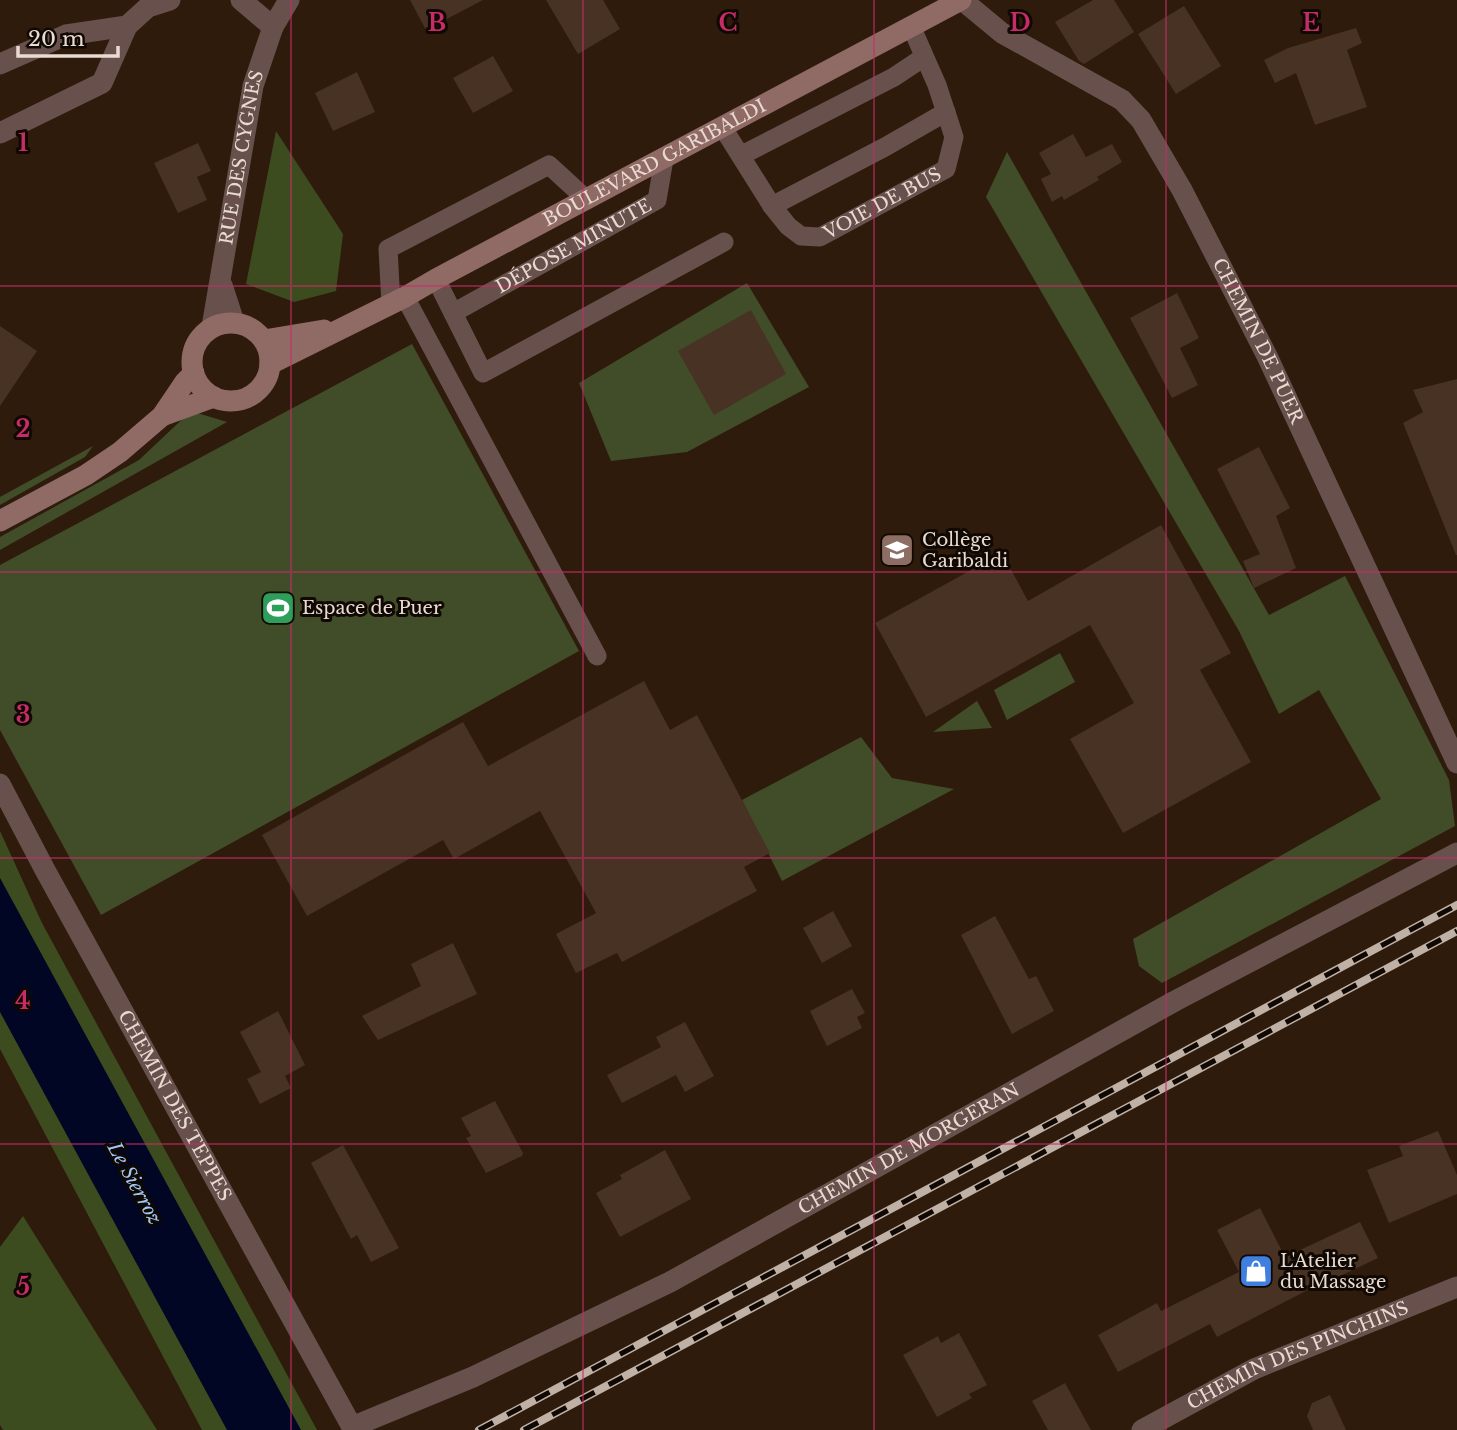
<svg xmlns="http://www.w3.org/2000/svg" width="1457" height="1430" font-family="'Libre Baskerville',serif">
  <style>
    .green { fill: #404d28 }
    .forest { fill: #3d4c1f }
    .water { fill: #000624 }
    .building { fill: #473223 }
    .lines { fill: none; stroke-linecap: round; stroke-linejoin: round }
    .lane { stroke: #68504d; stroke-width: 19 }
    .street { stroke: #68504d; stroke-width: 21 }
    .secondary { stroke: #906b66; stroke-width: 21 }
    .rail-casing { stroke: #c0b1a6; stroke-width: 8 }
    .rail { stroke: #100803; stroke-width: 5; stroke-dasharray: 16; stroke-linecap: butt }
    .grid { fill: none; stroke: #c62c67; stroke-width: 2; stroke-opacity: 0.55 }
    .labels { text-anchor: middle; stroke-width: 6; stroke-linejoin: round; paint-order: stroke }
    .street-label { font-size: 18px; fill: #e9dbd2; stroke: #100803 }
    .poi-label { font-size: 18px; fill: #e9dbd2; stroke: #100803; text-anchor: start }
    .water-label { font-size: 19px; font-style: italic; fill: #9fc7f7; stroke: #100803 }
    .grid-label { font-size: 23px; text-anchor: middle; font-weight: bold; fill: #c62c67; stroke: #100803; stroke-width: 6; stroke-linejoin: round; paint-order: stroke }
  </style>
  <rect width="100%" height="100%" fill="#2e1b0c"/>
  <g class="green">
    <path d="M1007,152L1269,615L1345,576L1449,780L1455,826L1162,983L1139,966L1133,939L1381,799L1319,690L1279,714L1239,631L986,197Z"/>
    <path d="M747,283L809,387L687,452L611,461L579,383Z"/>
    <path d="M412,344L579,651L101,915L0,730V565Z"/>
    <path d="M191,411L227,422L0,550V537L139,460Z"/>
    <path d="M93,446L85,457L0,505V497Z"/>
    <path d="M1060,653L1075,682L1007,720L994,690Z"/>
    <path d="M977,701L992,728L933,732Z"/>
    <path d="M861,737L892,778L954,789L782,881L742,800Z"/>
  </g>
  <g class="forest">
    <path d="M276,131L343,234L336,291L294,302L246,284Z"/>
    <path d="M0,831L42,923L317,1430H202L0,1049Z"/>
    <path d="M23,1216L157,1430H3L0,1425V1247Z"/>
  </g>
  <path class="water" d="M0,878L301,1430H227L0,1012Z"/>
  <g class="building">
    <path d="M410,0H483L426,30Z"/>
    <path d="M546,0H603L620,29L578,54Z"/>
    <path d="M1093,0H1114L1134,32L1084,64L1079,61L1055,22Z"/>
    <path d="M1184,6L1221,66L1176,94L1138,34Z"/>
    <path d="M1356,28L1362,43L1347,50L1367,107L1315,125L1296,73L1275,83L1264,60L1288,48Z"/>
    <path d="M493,56L513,91L473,113L453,78Z"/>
    <path d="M357,72L375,112L333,131L315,93Z"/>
    <path d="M1073,134L1086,157L1112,144L1122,162L1097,177L1099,180L1064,200L1062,196L1052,202L1041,179L1051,174L1039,153Z"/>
    <path d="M198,143L211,171L197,177L207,200L178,213L154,163Z"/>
    <path d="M1177,293L1199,338L1180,348L1198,385L1172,398L1130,318Z"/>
    <path d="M751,310L786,374L714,415L678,351Z"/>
    <path d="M0,326L37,351L0,406Z"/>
    <path d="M1457,379V555H1456L1403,423L1423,412L1413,390Z"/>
    <path d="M1259,447L1290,508L1276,516L1296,568L1254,588L1243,561L1260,554L1217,469Z"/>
    <path d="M1161,525L1231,653L1200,670L1251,762L1123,833L1070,739L1134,703L1090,625L926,717L875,623L1002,553L1028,601Z"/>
    <path d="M644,681L670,730L697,715L770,853L744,867L757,891L622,962L617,953L576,973L556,934L596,913L540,811L454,859L443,840L307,916L262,835L463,722L488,766Z"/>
    <path d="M833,911L852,946L822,963L803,928Z"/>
    <path d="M995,916L1029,979L1036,976L1054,1011L1012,1034L961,935Z"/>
    <path d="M453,943L477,994L378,1040L362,1016L421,986L411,964Z"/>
    <path d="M852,989L865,1013L857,1017L862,1028L827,1046L810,1011Z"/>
    <path d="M278,1011L305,1065L285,1076L291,1088L260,1104L247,1079L261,1072L240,1032Z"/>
    <path d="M685,1022L714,1076L685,1092L676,1075L622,1103L607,1075L661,1047L656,1037Z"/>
    <path d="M495,1101L523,1153L522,1156L486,1173L466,1138L471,1136L461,1118Z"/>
    <path d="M1438,1131L1457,1175V1194L1389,1223L1367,1170L1403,1156L1399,1146Z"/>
    <path d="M343,1145L399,1248L371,1262L357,1235L351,1239L311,1163Z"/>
    <path d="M665,1150L691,1199L620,1237L596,1193L622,1179L620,1175Z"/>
    <path d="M1260,1208L1285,1257L1360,1222L1378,1258L1338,1277L1337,1275L1217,1337L1210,1324L1118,1372L1098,1335L1157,1303L1161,1311L1239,1272L1217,1230Z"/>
    <path d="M959,1333L987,1385L969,1394L972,1398L937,1417L903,1355L938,1336L941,1343Z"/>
    <path d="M1065,1383L1091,1430H1048L1032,1401Z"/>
    <path d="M1330,1395L1346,1430H1313L1307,1416L1312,1403Z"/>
  </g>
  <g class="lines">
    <g class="lane">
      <path id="s1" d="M723,128L772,206L788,226L801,236L820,237L946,169L954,137L937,85L911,26"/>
      <path d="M742,155L894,77L924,57"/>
      <path d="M772,206L885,147L946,112"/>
      <path d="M436,279L483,373L724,242"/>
      <path d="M405,297L597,656"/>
      <path d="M391,304L388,249L549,165L586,199"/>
      <path id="s2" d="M453,313L657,200L664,159"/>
    </g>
    <g class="street">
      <path d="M241,0L273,27"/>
      <path id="s3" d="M962,0L1002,33L1122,100L1141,120L1182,190L1267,356L1457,763"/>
      <path d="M0,64L66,35L127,26L148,7L170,0"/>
      <path d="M0,133L102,83L127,26"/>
      <path d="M222,285L234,322"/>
      <path id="s4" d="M212,327L253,86L273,27L289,0"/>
      <path id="s5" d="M0,784L45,870L352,1427L473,1377L670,1282L1175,1001L1457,853"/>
      <path id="s6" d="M1142,1430L1254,1369L1457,1287"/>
    </g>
    <g class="secondary">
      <circle cx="231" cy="362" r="39"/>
      <path d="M264,340L324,330"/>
      <path id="s7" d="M270,364L405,297L436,279L961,0"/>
      <path d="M162,416L214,397"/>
      <path d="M0,521L86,475L120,452L162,416L185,382L194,373"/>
    </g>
    <g class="rail-casing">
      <g id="rail">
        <path d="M479,1430L1457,905"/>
        <path d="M524,1430L1457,931"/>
      </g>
    </g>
    <use href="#rail" class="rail"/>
  </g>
  <path class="grid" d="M291,0V1430M583,0V1430M874,0V1430M1166,0V1430M0,286H1457M0,572H1457M0,858H1457M0,1144H1457"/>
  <defs>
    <g id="school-square" transform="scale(1.75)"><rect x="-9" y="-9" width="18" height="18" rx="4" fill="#8d6e63" stroke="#100803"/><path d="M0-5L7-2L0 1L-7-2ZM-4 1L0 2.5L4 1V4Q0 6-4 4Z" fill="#fff"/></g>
    <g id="stadium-square" transform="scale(1.75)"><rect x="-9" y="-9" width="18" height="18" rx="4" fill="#2e9e5b" stroke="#100803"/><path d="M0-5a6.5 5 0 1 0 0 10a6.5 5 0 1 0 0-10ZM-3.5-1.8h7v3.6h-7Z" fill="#fff"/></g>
    <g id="shop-square" transform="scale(1.75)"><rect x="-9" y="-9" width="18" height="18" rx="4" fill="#3f7fe0" stroke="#100803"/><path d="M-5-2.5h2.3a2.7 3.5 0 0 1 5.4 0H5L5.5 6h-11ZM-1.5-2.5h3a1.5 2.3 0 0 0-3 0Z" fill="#fff"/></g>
  </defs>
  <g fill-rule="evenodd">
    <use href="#school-square" x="897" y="550"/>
    <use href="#stadium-square" x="278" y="608"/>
    <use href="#shop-square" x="1256" y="1271"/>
  </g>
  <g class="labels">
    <g class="street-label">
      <text dy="6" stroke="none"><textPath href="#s4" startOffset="172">RUE DES CYGNES</textPath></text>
      <text dy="6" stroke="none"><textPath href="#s7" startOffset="434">BOULEVARD GARIBALDI</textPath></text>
      <text dy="6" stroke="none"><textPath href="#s1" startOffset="224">VOIE DE BUS</textPath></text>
      <text dy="6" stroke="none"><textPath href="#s2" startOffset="138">DÉPOSE MINUTE</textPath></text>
      <text dy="6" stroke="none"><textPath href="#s3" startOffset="467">CHEMIN DE PUER</textPath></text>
      <text dy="6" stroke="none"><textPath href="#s5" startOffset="366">CHEMIN DES TEPPES</textPath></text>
      <text dy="6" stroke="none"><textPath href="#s5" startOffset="1356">CHEMIN DE MORGERAN</textPath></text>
      <text dy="6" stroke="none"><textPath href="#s6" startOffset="173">CHEMIN DES PINCHINS</textPath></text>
    </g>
    <g class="poi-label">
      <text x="922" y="546">Collège<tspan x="922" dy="21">Garibaldi</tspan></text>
      <text x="302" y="614">Espace de Puer</text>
      <text x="1280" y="1267">L'Atelier<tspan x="1280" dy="21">du Massage</tspan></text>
    </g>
    <g class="water-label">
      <text transform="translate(135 1183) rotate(61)" y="7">Le Sierroz</text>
    </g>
  </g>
  <g class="grid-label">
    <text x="437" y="31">B</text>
    <text x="728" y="31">C</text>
    <text x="1020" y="31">D</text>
    <text x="1311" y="31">E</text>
    <text x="23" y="151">1</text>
    <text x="23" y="437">2</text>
    <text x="23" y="723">3</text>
    <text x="23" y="1009">4</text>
    <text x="23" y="1295">5</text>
  </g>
  <path d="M18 46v10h100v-10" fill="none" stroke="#e9dbd2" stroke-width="3.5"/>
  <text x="28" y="46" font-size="21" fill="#e9dbd2" stroke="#100803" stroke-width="5" paint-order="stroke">20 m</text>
</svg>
